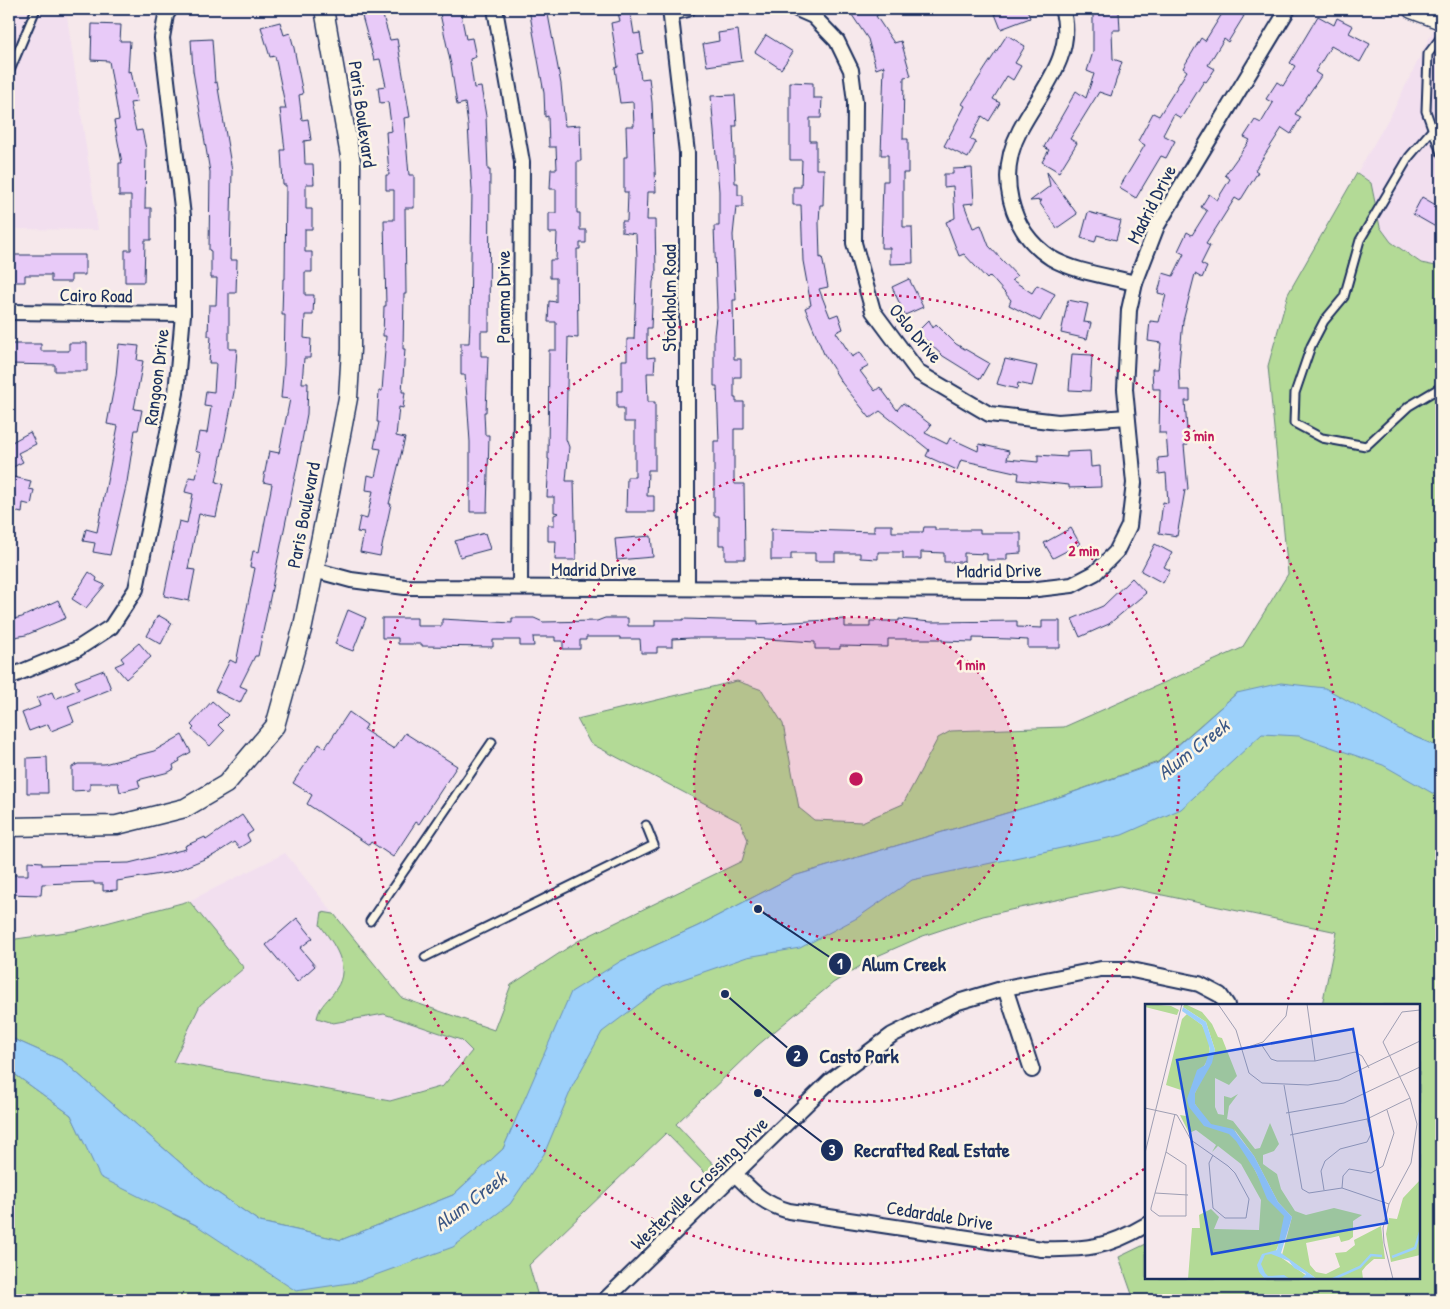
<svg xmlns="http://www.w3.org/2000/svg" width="1450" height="1309" font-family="'Patrick Hand',sans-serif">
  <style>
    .built { fill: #f2dfef }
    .green { fill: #b3da96; stroke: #67847a }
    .water { fill: #9cd0fa; stroke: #6890bc }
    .building { fill: #e8caf8; stroke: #1b2f5e }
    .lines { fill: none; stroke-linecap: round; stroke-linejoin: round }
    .service-casing { stroke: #1b2f5e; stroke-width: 11 }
    .minor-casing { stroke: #1b2f5e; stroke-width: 18 }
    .tertiary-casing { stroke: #1b2f5e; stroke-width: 21 }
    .service { stroke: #fcf5e5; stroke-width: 7 }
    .minor { stroke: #fcf5e5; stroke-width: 14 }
    .tertiary { stroke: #fcf5e5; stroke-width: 18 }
    .ring { fill: none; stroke: #c2185b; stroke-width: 2.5; stroke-dasharray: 2.5 5 }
    .labels { text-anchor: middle; stroke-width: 5; stroke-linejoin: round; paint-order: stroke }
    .street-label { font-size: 19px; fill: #1b2f5e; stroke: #fcf5e5 }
    .water-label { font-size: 20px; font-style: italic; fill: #3b5785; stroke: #fcf5e5 }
    .inset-river { fill: none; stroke: #9cd0fa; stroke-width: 2.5 }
    .inset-road { fill: none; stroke: #9e9eb3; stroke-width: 1 }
    .view { fill: #1d4ed8; fill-opacity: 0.15; stroke: #1d4ed8; stroke-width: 2.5 }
    .inset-edge { fill: none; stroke: #1b2f5e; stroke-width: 2.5 }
    .centre { fill: #c2185b; stroke: #fcf5e5; stroke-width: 2.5 }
    .ring-label { font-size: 15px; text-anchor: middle; font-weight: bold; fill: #c2185b; stroke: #fcf5e5; stroke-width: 5; stroke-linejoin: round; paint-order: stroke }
    .leader { fill: none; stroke: #1b2f5e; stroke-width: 2 }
    .callout-dot { fill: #1b2f5e; stroke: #fcf5e5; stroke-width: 2 }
    .mark-label { font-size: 15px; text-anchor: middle; font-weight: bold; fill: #fff }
    .callout-label { font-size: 20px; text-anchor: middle; font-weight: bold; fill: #1b2f5e; stroke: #fcf5e5; stroke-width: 5; stroke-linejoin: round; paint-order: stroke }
  </style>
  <rect width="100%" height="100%" fill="#f6e8eb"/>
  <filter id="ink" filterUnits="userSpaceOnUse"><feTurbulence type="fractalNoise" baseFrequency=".02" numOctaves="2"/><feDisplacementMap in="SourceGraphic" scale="10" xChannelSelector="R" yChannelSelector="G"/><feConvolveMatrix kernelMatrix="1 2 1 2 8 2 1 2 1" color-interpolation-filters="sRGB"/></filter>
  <g filter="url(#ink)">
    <g class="built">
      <path d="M9,9H66L98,230L9,229Z"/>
      <path d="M1441,14V267L1422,263L1391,242L1380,227L1371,183L1357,173L1393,111Z"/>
      <path d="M285,853L334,914L322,912L320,925L340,952L341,971L337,988L319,1007L333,1023L384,1014L461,1040L473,1051L443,1086L390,1101L172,1062L200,1005L243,968L189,901Z"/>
    </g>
    <g class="green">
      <path d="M1357,173L1371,183L1380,227L1391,242L1421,263L1441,267V748L1408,734L1237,693L1158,762L1051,800L794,876L698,926L621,961L537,1075L503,1149L453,1195L341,1240L260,1222L206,1185L63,1061L9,1037V940L80,930L189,901L244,968L200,1005L173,1062L390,1101L443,1086L472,1051L461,1040L384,1014L333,1023L317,1018C320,1004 329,1000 336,989C352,966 333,943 320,925L322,912L334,914L402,998L494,1030L511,985L578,941L742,861L748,840L740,822L590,743L577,719L737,681L762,690L783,724L799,808L814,820L862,822L903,804L938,738L951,731L1064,727L1242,648L1288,574L1268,366L1288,294Z"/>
      <path d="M1298,704L1441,798V1300H1134L1119,1257L1146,1244V1278H1419V1005H1322L1337,932L1120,886L983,916L923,936L875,957L833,983L758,1045L676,1124L718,1169L709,1177L666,1133L529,1265L539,1300H9V1070L71,1115L93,1161L175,1215L196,1225L402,1252L522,1138L558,1029L878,875L1068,834Z"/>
    </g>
    <path class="water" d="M1281,683L1325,688L1408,734L1441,748V798L1383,765L1299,736L1262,734L1181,809L1122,835L912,880L857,918L800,948L747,957L663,986L602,1032L573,1085L544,1154L510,1204L453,1247L356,1282L296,1291L196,1225L100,1177L71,1115L9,1070V1037L63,1061L206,1185L260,1222L341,1240L453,1195L503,1149L571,992L621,961L698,926L794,876L1051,800L1158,763L1237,693Z"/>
    <g class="building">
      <path d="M360,9H381L390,40L397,39L410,117L404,118L409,175H414V208H405L406,294H404L403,349H405L402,392H405L403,408L399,407L396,436L405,438L389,504H391L380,556L360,552L364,533L357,532L360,517L367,519L373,491L366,490L368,475L375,477L381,449L374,448L379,422H377L379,391H382L386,336H383L384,306H386L384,220H394V190H386V175H389L386,132L392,131L388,102L380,103L378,87L386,86L380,59L374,60Z"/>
      <path d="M439,9H460L466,39L472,38L476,57L470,59L474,88L481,87L486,116L488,170H490L489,331H481V356H488L486,412H484L485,435H489L487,512H470V442L467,397L465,375H461V343H469L470,323L472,191L468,125L465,103L457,105L451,65Z"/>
      <path d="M529,9H547L561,84L565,126L580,125L581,161H577V213H580V230H586V243H580V249H577L578,338L568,337L566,439L569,447L566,481H574L576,560H555L556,541H548V525H554V515L559,513L554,512V497H547L549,459H548L549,350H556V322H548L549,301L556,302V278H550V260H556L557,233H549V213H556V189H550L551,169H557L556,147H549L548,116L545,117L544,93Z"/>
      <path d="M617,9H630L634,34L640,33L643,53L637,54L641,79L649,78L652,102L656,192H648L647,220H655L656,273L653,282L651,328H647V358L655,357L654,373H647L648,402H655V470H648L647,496H654V512H626L627,477H635V422H624V408H617V391H622V360H627V339H634L637,258L636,234L622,232V221H627L628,192H624V157H627L626,126H634L633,102L620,103L615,68L618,67L611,23L620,21Z"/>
      <path d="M848,9H887L876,16L894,43L901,41L911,76L904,77L903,139H908V173H903V227H912L913,263L890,264V248H881L883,181H888V155H881L884,66L876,69L868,39Z"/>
      <path d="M993,9H1027L1030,18L1001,29Z"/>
      <path d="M1112,9V12H1119L1120,30H1112L1113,59L1122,62L1111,96L1099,92L1070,139L1077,143L1059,172L1042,162L1049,150L1044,147L1076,91L1086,98L1094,74L1087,71L1093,52V10Z"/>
      <path d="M1225,9H1232L1244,16L1228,42L1224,39L1208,65L1215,69L1206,82L1204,81L1181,118L1174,114L1163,135L1175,141L1166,158L1161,156L1136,198L1119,188L1145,145L1138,141L1153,113L1159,116L1187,71L1183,68L1201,38L1205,41Z"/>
      <path d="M1318,16L1334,25L1337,18L1353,26L1349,33L1370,44L1360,62L1331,46L1315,72L1321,76L1295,114L1301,117L1291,134L1282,128L1255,170L1258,172L1240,201L1235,198L1206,244L1210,246L1201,264L1207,267L1202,278L1195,274L1183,321L1179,364L1180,390H1190V401H1185L1188,445H1184L1188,489L1185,490L1177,536L1159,533L1163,502L1168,503L1166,473L1159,474L1158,458L1168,457L1166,433H1159L1160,389H1153L1152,369H1158L1161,343L1148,341L1150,321L1159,322L1166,295L1158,293L1163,273L1173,276L1184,254L1178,251L1187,232L1192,235L1207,211L1201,207L1209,194L1217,200L1230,179L1225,175L1250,140L1244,137L1255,120L1261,123L1273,103L1266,99L1277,82L1283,86L1295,66L1290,63Z"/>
      <path d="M280,22L284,35L290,33L294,48L303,94L299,95L302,120L308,119L311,140L304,141L305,164H313L314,184H306V209H312V229H305V252H312V272H305V295H314L313,315H305L304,338L311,339L310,358H304L302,383H308L307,414L298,462L258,656H255L240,686L247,689L240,703L215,691L230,660L236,663L255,568L250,567L253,551L259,552L272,484L263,482L269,451L279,453L290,399L281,398L284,365L285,315H282L283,279H285L286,185H283L281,150H285L280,109H286L275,56L270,57L261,27Z"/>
      <path d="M92,24L121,25L120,41H130L128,72L131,71L137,102L130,103L136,131L142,130L146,149L145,208H151V240H145L144,282H125V250H131V196H119V163H122L114,121L119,120L109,61L91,60Z"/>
      <path d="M738,30L742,61L707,66L703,44L719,41L718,33Z"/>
      <path d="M766,35L793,52L781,69L755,52Z"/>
      <path d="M1007,35L1025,46L1015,63L1021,66L1013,80L1007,76L993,99L1000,103L989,121L982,116L970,139L976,142L968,158L944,146L965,106L962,104Z"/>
      <path d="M212,39L215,83L217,82L232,171L230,260H237L236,293H229V349H237L234,392L216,482L223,484L216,517L199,514L188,569L195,570L189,601L164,596L179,521L187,523L193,494L185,492L189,477L196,478L201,453L195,451L199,432L207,433L211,407L204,406L206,391L214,392L216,363H209L211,336H208L209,305H216L217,278H211V251L209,250L210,172L193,71L191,40Z"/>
      <path d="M790,82L813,83V98H822L821,118H810V141H816V169H824L823,205H820L819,223L820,258L822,257L828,287L819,289L830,317L838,314L843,329L836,332L852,357L860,352L869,366L860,371L875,391L880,387L897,410L903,403L931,425L925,433L947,444L950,438L978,451L979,444L1009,451L1007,459L1038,462V455L1067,457V452L1090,451L1091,467L1100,466L1101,487L1069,488V485L1018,480L1019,473L961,460L957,470L926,456L929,450L880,411L870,418L842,383L824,354L805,308L811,305L803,261L801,205H793V187H801L802,160H790Z"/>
      <path d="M735,95L737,126H733L735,183H738V195H743V207H736L733,235L736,300H733L734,359H741V377H734V398H736V402H744V429H734V482L735,484H744L745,559H725V545H719V516H714V441H719L717,386H714V335L717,308L714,226H719V191L711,96Z"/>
      <path d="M972,168L974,203L964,204L973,228L981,225L989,246L1017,276L1012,280L1032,293L1037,285L1055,294L1040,321L1009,305L1011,300L990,276L987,279L964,254L959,256L946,222L955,218L953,186L944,187V174H953V169Z"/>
      <path d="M1047,172L1077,214L1057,228L1039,202L1042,200L1030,201L1050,186Z"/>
      <path d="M1422,197L1441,208V230L1413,214Z"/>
      <path d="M1088,212L1121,221L1116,240L1097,235L1095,242L1081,238Z"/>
      <path d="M9,255H85V275H71V282H51V275H25V282H9Z"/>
      <path d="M909,279L923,307L905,315L892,287Z"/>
      <path d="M1068,300L1088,304L1084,322L1091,323L1087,339L1061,333Z"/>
      <path d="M929,320L933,328L936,324L956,344L989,363L980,379L943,356L917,332Z"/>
      <path d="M69,343H87V371H55V365L9,364V344H41V351H69Z"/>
      <path d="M119,344L139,346L137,360L143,361L134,409L142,410L138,430H135L127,482L110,555L93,552L95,543L83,541L86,529L97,532L118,426L107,424L116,376Z"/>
      <path d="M1072,354L1092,355L1090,391L1069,390Z"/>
      <path d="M1005,359L1037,366L1032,386L1018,383L1017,389L997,384Z"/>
      <path d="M30,432L36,444L18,453L23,462L9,469V435L12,442Z"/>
      <path d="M9,476L31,481L29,489L34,490L31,505L23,503L22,513L9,510Z"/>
      <path d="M874,525H892V532H923L924,527H935V530H980V533H1021V553L1007,554V560H987V554L964,553V562H944V553L921,552V559H903V552H878V559L860,558V553H835V561H815V553H791V560H771V529L874,532Z"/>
      <path d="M1071,528L1080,544L1053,558L1044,543Z"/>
      <path d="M485,533L490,549L460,557L455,541Z"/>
      <path d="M651,536L653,557L617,560L615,539Z"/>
      <path d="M1155,544L1172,553L1164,567L1170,570L1163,583L1141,571Z"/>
      <path d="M89,572L97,578L96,581L105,585L86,608L72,599Z"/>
      <path d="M1132,578L1146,593L1109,624L1080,637L1072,619L1103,606Z"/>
      <path d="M58,600L66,618L26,635L9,638V620L22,617Z"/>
      <path d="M348,610L366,618L353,651L335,644Z"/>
      <path d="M158,615L172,623L161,644L147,636Z"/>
      <path d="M382,618H417V626H442V619L512,623V618H534L543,622L597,621L605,618H628V626H655V620H683V619L758,621V624L845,619V627H870V621H899V619L931,622L1017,621V627L1042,628V621H1060V648H1028V640L1010,639L973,638V642L942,641V639H888V647L840,646V649H815V642L751,638H691L672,639V647H657V653H641L640,639H620V637H586V640H580V649H563V641H555V637H533L534,646H520V640H493V647L422,646V644H398V638H382Z"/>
      <path d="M139,643L151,657L126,679L115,666L124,662L121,658Z"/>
      <path d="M104,670L111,689L68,706L74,722L51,731L48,724L29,731L22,713L40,706L37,698L52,692L55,699L79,689L75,681Z"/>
      <path d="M212,701L228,715L218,725L224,731L210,746L192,730L194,728L191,725Z"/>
      <path d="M349,712L367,725L364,730L394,749L405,733L457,766L419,824L416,822L393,857L371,842L369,845L307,804L312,795L293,783L319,744L325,748Z"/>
      <path d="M182,735L191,752L179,759L180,761L173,765L174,769L169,772L138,780L140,787L120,792L118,783H90V790L72,791V767L78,764H104L154,751Z"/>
      <path d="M47,757L48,793H27V758Z"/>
      <path d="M242,815L253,831L247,835L250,841L239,848L234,842L214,855L173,872L117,881V890L103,891V884H94V882L42,884L41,895L9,894V875H28V861L42,862V865L129,863L186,849L185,846L205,837L206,840Z"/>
      <path d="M297,918L313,938L300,948L315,966L297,982L266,945Z"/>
    </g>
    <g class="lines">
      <g class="service-casing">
        <g id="service">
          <path d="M1441,37L1428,54L1426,111L1441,153"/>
          <path d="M9,73L36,9"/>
          <path d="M1432,130L1409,157L1360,240L1344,297L1324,321L1311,346L1295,393L1294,423L1322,438L1366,446L1409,406L1441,387"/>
          <path d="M370,921L492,742"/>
          <path d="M425,957L654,845L646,825"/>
        </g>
      </g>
      <g class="minor-casing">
        <g id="minor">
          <path d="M495,9L522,162L520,587"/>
          <path d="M670,9L687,153V588"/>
          <path d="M797,9L813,16L837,41L851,70L855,102L854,243L873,311L919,373L989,414L1058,422L1127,417"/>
          <path d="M1062,9C1077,54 1039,93 1020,130C997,174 1008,230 1051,258C1075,272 1108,276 1135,283"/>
          <path d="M671,13L688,9"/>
          <path d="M9,312L183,314"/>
          <path d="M314,570L351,580L405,587L1029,590L1072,585L1095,573L1116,552L1129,526L1134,483L1125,389L1129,310L1135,283L1157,226L1288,9"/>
          <path d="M9,677L77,649L111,627L136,589L176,393L183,314V216L162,38L166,15L170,9"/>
          <path d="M1005,988L1032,1070"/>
          <path d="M736,1175C754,1193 764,1204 789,1211L1042,1249C1086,1250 1107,1248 1146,1225"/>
          <path d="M605,1300L830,1081L892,1035L958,1002L1005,988L1101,969H1127L1199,984L1220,995L1227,1005"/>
        </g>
      </g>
      <g class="tertiary-casing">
        <g id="tertiary">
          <path d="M1412,9L1441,20"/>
          <path d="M9,827L117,825L185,808L226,784L275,726L303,626L331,487L348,398L351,349V162L324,9"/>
        </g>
      </g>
      <use href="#service" class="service"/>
      <use href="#minor" class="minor"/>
      <use href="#tertiary" class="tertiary"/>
    </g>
  </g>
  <circle cx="856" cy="779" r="162" fill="#c2185b" fill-opacity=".12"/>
  <g class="ring">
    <circle cx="856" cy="779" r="162"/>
    <circle cx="856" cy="779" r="323"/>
    <path d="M1144 1169A485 485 0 1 1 1286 1003"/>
  </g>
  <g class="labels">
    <g class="street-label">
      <text transform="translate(363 114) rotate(82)" y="7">Paris Boulevard</text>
      <text transform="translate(1151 204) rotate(-63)" y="7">Madrid Drive</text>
      <text transform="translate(96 295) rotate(1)" y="7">Cairo Road</text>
      <text transform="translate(503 297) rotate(-90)" y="7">Panama Drive</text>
      <text transform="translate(669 298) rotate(-90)" y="7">Stockholm Road</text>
      <text transform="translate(916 333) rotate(50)" y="7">Oslo Drive</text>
      <text transform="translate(156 377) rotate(-83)" y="7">Rangoon Drive</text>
      <text transform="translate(303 515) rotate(-79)" y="7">Paris Boulevard</text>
      <text x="594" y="576">Madrid Drive</text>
      <text transform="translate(999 570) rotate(-1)" y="7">Madrid Drive</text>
      <text transform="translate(699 1183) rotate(-44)" y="7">Westerville Crossing Drive</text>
      <text transform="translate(940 1215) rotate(9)" y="7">Cedardale Drive</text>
    </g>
    <g class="water-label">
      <text transform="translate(1193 749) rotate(-38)" y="7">Alum Creek</text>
      <text transform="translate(470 1201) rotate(-37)" y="7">Alum Creek</text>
    </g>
  </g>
  <g transform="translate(1145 1004)">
    <rect width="275" height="275" fill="#f6e8eb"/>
    <path d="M0,0L26,2L34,6L32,11L0,3ZM40,0L57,8L67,20L73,33L77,34L92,72L84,81L70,74V103L73,110L79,111V92L86,94L93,90L84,102L82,115L88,117L110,145L115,144L125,119L134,140L129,147L118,151V160L132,170L136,185L150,207L161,211L189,204L217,211L208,217V233L204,236L196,238L194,232L161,239L165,261L171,268L181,270L195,263L190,249L201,248L210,241L209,236L236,222L240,255H229L221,262L217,267L218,275H172L137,251L147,213L133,198L109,152L89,125L121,188L144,216L130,249L166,275H43L47,224H55L54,211L66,205L74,213L69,225L114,226L116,196L96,160L73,142L67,148L71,141L51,126L44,129L35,111L41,112L39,87L21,81L37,15L42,10L57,21L64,36L65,52L48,80L50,108L61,116L50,100V89L70,46L61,18L38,3ZM275,176V251L246,258L241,230L244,214L252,215L258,194Z" fill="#b3da96"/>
    <path d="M38,3L61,18L70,46L67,59L50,89V100L66,120L88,125L109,152L133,198L147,213L136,249L172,275H156L161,270L149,264L144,257L126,250L120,251L116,260L120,269L123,272L139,271L145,275H120L114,268L112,261L117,250L132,246L139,212L122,195L111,168L91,137L84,130L59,122L44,103L42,95L52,66L60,61L65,45L57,21L37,7Z" fill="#9cd0fa"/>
    <path class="inset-river" d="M247,253L270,244L275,228M188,275L215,263L226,251L237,252"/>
    <path class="inset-road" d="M73,0L91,26L104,69L117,79L163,81L194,76L275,37M162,0L170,57M116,40L126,55L132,57H170L210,48L217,52L224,64M97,45L118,38L141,12L143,0M139,81L157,185L164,189L197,184L244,200M0,104L32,111L46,136L83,162L90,169L104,195L101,214H80L68,204L64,159L68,151M141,109L199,99L275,63M145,131L222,115L265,94M21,148L41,161V212H14L6,206V204L21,148L30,110M0,149L37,0M197,184L198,172L204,165L226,169L238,162L249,129L242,106M179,186L176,167L180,157L195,145L222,138L226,130L222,115M10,189L43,191M248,275L239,239L238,224L244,200L266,159L272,120L265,94L238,38L257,8L275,6"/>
    <path class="view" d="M208,25L242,219L67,250L32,56Z"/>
    <rect width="275" height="275" class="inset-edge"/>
  </g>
  <circle cx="856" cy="779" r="8" class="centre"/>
  <g class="ring-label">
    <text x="1199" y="441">3 min</text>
    <text x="1084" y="556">2 min</text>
    <text x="971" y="670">1 min</text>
  </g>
  <path class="leader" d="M758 909L840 964M725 994L797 1056M758 1093L832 1150"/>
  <g class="callout-dot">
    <circle cx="758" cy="909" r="5"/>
    <circle cx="725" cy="994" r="5"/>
    <circle cx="758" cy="1093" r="5"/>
    <circle cx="840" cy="964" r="12"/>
    <circle cx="797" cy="1056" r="12"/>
    <circle cx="832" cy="1150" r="12"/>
  </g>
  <g class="mark-label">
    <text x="840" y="969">1</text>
    <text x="797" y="1061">2</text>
    <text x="832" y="1155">3</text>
  </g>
  <g class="callout-label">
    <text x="904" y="971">Alum Creek</text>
    <text x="859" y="1063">Casto Park</text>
    <text x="932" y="1157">Recrafted Real Estate</text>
  </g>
  <rect width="1450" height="1309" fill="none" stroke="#fcf5e5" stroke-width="30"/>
  <rect x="15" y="15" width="1420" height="1279" fill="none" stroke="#1b2f5e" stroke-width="2" filter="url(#ink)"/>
</svg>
